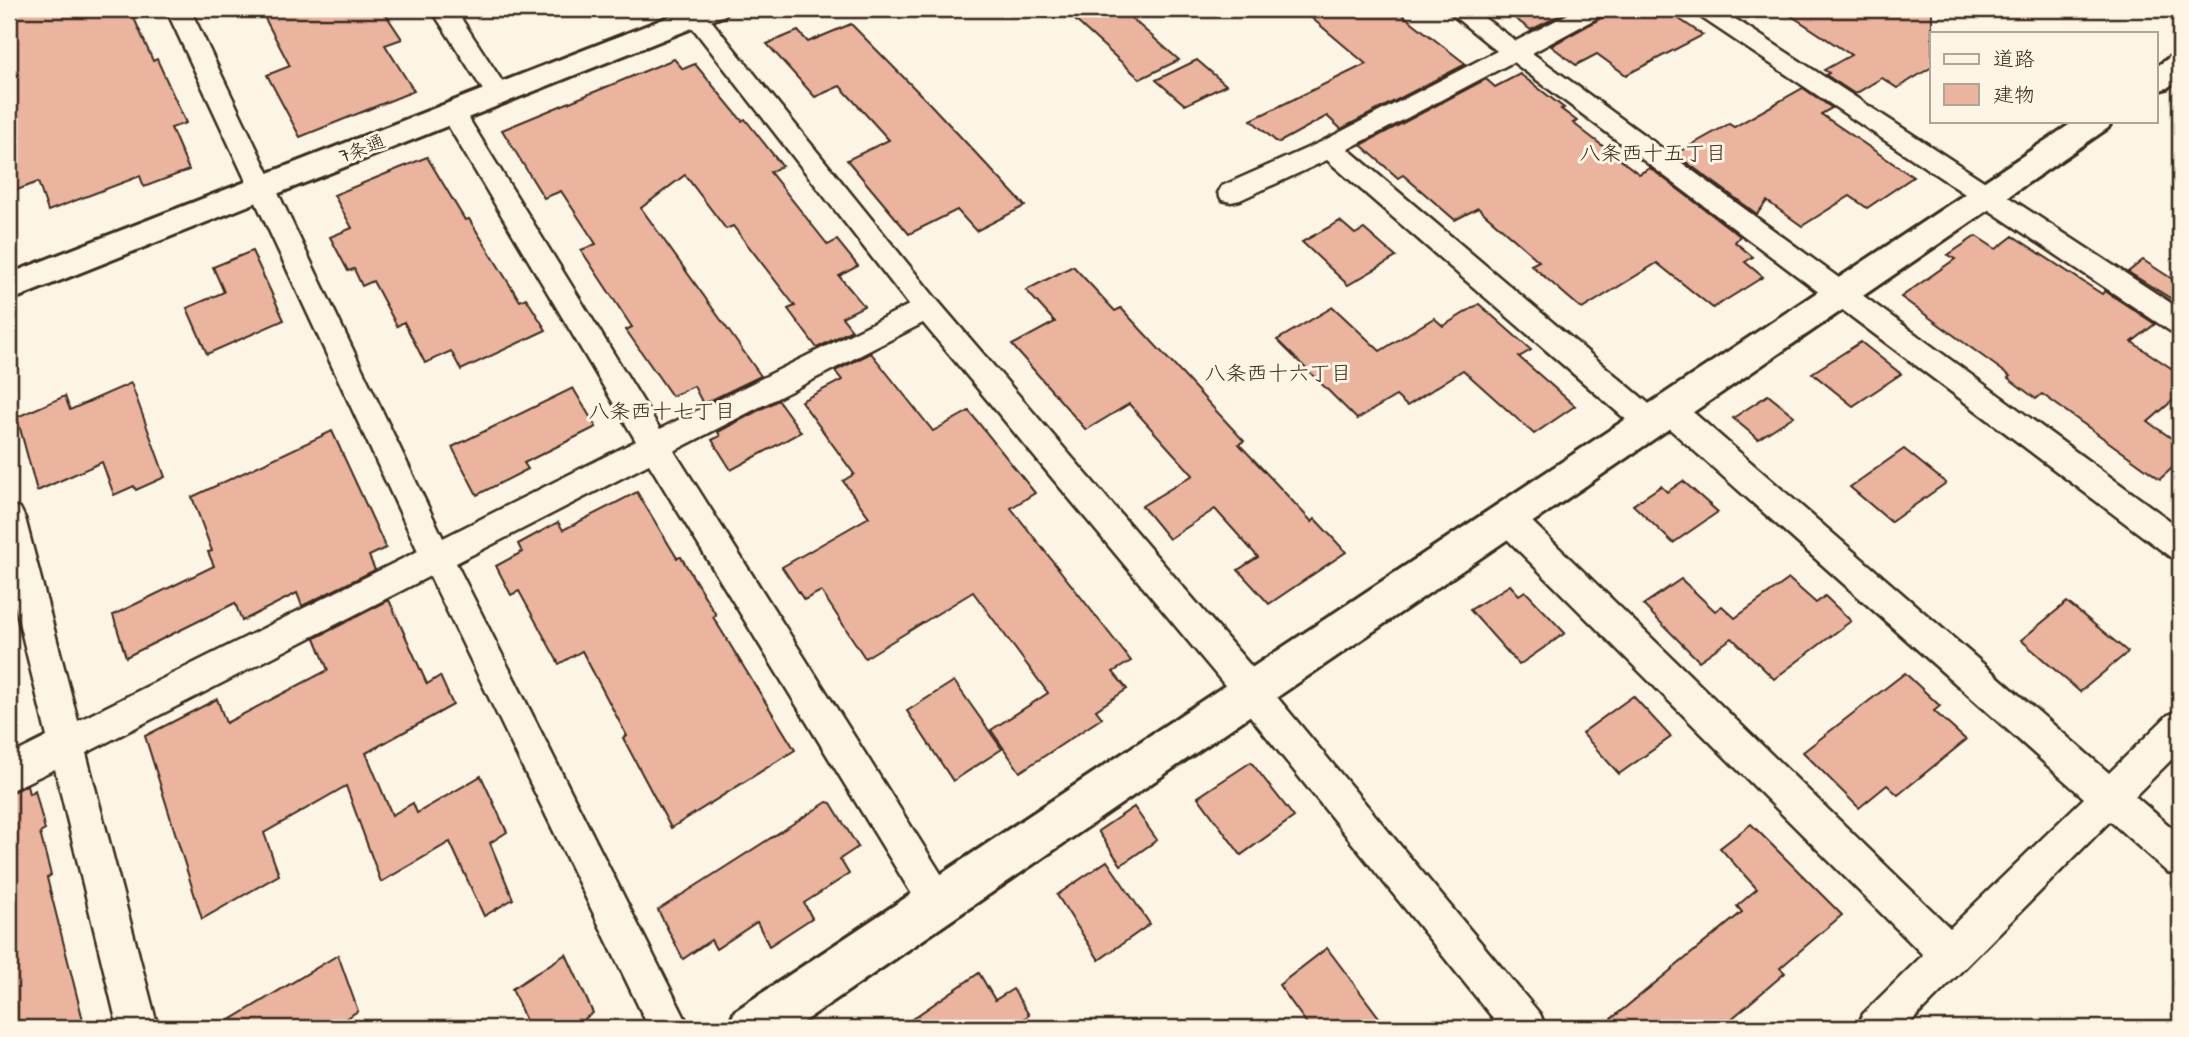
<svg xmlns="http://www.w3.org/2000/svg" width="2189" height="1037" font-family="'Patrick Hand','Klee One',sans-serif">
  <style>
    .building { fill: #eab49f; stroke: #3b2a1e; stroke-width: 2 }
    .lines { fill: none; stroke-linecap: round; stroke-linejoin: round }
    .street-casing { stroke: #3b2a1e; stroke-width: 5 }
    .secondary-casing { stroke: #3b2a1e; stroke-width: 6 }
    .street { fill: #fcf5e5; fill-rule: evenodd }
    .secondary { fill: #fcf5e5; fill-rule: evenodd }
    .labels { text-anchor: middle; stroke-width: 6; stroke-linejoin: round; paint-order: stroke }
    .street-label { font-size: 19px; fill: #3b2a1e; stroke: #fcf5e5 }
    .neighbourhood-label { font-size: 21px; fill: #3b2a1e; stroke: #fcf5e5 }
  </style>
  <rect width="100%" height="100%" fill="#fcf5e5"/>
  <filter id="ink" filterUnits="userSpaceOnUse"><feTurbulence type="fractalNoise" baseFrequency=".0143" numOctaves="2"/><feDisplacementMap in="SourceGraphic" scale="14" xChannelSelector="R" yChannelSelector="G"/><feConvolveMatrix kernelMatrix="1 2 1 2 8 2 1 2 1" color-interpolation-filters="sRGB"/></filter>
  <g filter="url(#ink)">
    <g class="building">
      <path d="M9,9H130L153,61L157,59L186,123L171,128L189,170L144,187L140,176L48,211L38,182L9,193Z"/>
      <path d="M260,9H382L402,39L385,45L414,91L300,137L267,75L290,66Z"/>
      <path d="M1063,9H1121L1179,60L1140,79Z"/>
      <path d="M1301,9H1395L1466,64L1341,129L1327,116L1278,143L1251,120L1366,64Z"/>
      <path d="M1502,9H1573L1531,30Z"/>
      <path d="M1611,9H1664L1703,35L1626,75L1597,54L1576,65L1551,46L1605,16Z"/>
      <path d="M1781,9H1932V67L1897,88L1882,78L1855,94L1826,75L1829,73L1824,70L1851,55Z"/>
      <path d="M851,24L930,104L1025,206L976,231L957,210L909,234L847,160L889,140L840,86L815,97L767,44L798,31L808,42Z"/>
      <path d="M674,59L683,69L695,64L742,121L745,119L782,166L770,172L828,245L837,240L858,266L839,276L864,306L842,317L852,330L817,348L788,309L795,306L733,226L726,229L685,175L641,208L761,376L703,404L694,386L672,396L626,330L632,327L581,250L596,244L561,191L544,198L502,130Z"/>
      <path d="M1197,60L1226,85L1185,105L1156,80Z"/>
      <path d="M1520,74L1564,108L1561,109L1577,121L1573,123L1639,174L1650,168L1740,236L1735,242L1753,257L1745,262L1763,277L1713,308L1657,263L1582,309L1531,265L1539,261L1478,208L1455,220L1403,175L1398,178L1361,145L1486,79L1495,87Z"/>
      <path d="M1803,88L1832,108L1821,114L1913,177L1867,208L1850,196L1802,226L1767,201L1757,214L1675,154L1729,124L1734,127Z"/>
      <path d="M427,157L465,220L469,219L520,301L526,298L546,330L461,370L451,351L425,363L404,322L397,326L373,281L362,286L354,269L348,271L330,237L352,228L334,195Z"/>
      <path d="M1340,221L1355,234L1364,229L1396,257L1348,285L1302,242Z"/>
      <path d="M1976,236L1996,249L2013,236L2102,294L2105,291L2155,324L2132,342L2180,374V394L2148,422L2180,444V461L2160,479L2042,394L2036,399L2008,378L2010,376L1901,297L1955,259L1948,255Z"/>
      <path d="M252,251L284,320L207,354L187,308L224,292L213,267Z"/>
      <path d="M2143,260L2180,284V304L2128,272Z"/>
      <path d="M1073,266L1115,311L1121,308L1244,441L1239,444L1312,522L1315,519L1346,552L1269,604L1238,570L1258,557L1215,509L1169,539L1142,506L1193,475L1129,404L1086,430L1012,345L1055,322L1026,290Z"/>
      <path d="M1479,304L1531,350L1519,357L1575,406L1534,434L1463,370L1407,406L1396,396L1357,419L1277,340L1333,307L1380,351L1434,318L1443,326Z"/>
      <path d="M1861,342L1901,374L1853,406L1812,373Z"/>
      <path d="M871,353L933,431L969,411L1035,493L1011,508L1131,661L1113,672L1127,689L1096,710L1102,718L1020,772L991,730L1048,693L973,592L865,658L821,591L804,600L782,567L869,517L843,481L854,474L801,401L842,380L835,371Z"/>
      <path d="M131,383L165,477L136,490L134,486L114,495L102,462L37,491L17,417L65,396L70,410Z"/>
      <path d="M573,388L596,427L524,463L528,469L477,495L452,447Z"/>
      <path d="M1768,395L1794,416L1758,439L1733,418Z"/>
      <path d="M778,400L801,432L731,470L712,440L720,436L718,432Z"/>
      <path d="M332,431L386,548L369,556L375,570L302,606L297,593L242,621L235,603L126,657L113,615L214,566L208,552L212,551L192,497Z"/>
      <path d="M1904,449L1946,483L1891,522L1850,487Z"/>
      <path d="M1683,481L1718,512L1673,543L1633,505L1661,486L1667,492Z"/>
      <path d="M637,492L677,558L681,557L716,615L713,617L795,750L671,828L623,738L627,736L582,651L559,664L519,591L511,595L496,566L522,552L518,544L558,522L563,530Z"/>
      <path d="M1681,579L1715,611L1722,606L1735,618L1789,579L1816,603L1825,596L1851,621L1774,679L1732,638L1699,661L1643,605Z"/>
      <path d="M1510,585L1519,595L1525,591L1565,633L1519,665L1470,610Z"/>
      <path d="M389,600L427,684L440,676L453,705L366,753L392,815L413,803L417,813L481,776L507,832L490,843L513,899L484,916L450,842L381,882L346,786L264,833L279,875L202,919L145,736L217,699L226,723L328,670L315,638Z"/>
      <path d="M2067,602L2128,652L2080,692L2021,640Z"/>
      <path d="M1905,673L1940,706L1934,711L1966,740L1898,795L1887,785L1859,808L1803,752Z"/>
      <path d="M954,681L1002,749L953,781L907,711Z"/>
      <path d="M1633,696L1671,737L1619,774L1582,733Z"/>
      <path d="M1251,762L1294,817L1241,855L1198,797Z"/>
      <path d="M27,785L29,794L35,790L45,830L40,833L51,875L47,878L85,1028H9V794Z"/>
      <path d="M827,802L831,803L858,847L840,859L849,874L804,903L812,918L769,946L757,922L716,949L711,940L683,959L658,910Z"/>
      <path d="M1134,807L1157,840L1121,865L1098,831Z"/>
      <path d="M1751,824L1842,915L1780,968L1785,973L1721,1028H1600L1742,912L1737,906L1757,889L1720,848Z"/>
      <path d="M1107,861L1150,924L1099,960L1057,895Z"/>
      <path d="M1327,948L1387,1028H1310L1279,985Z"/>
      <path d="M566,954L593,1013L571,1028H529L512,989Z"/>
      <path d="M338,955L358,1011L330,1028H217Z"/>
      <path d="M979,973L995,1000L1013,989L1029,1015L1012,1028H899Z"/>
    </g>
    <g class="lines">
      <g class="street-casing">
        <g id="street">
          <path d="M166,9H190L443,538L636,441L440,112L443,106L452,103L461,106L660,429L909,305L678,9H702L937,300L1262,679L1540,1014L1546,1028H1501L1238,701L923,323L674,451L950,888L956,901L950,914L937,920L924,914L649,464L456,563L690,1028H649L430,576L86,753L158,1028H118L55,769L9,791V756L47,737L9,581V505L20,508L25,518L78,721L418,551Z"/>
          <path d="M431,9H455L511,95L508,101L499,103L490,101Z"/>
          <path d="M1445,9H1472L1516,41L1578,9H1608L1604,14L1532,53L2180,528V560L2169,556L1513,62L1348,149L1654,408L1657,400L1668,397L1679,400L2109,773L2168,715L2180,711V751L2135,796L2180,835V877L2167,872L2110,821L1905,1028H1857L1863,1014L1923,955L1496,528L1491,518L1496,508L1507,505L1518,508L1950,928L2084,798L1663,423L1660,430L1649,433L1638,430L1327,160L1240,200L1231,202L1222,200L1218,193L1222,186L1321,142L1497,51Z"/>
          <path d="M1692,9H1720L2180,309V334L2170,331L1696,14Z"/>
        </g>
      </g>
      <g class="secondary-casing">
        <g id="secondary">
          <path d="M689,9H729L725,15L9,301V274Z"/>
          <path d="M2180,54V78L2167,88L2156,91V67L2170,57Z"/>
          <path d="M2075,121H2112L2108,128L794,1028H728L735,1011Z"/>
        </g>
      </g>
      <use href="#street" class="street"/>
      <use href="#secondary" class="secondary"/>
    </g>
  </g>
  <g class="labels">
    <g class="street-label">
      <text transform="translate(362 148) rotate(-22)" y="7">7条通</text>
    </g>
    <g class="neighbourhood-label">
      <text x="1653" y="160">八条西十五丁目</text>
      <text x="1278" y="380">八条西十六丁目</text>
      <text x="662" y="418">八条西十七丁目</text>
    </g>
  </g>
  <rect width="2189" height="1037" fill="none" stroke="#fcf5e5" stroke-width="35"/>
  <rect x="18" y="18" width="2154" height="1002" fill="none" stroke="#3b2a1e" stroke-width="2.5" filter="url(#ink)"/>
  <rect x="1930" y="32" width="228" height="91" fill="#fcf5e5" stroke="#afa495" stroke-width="2"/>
  <rect x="1944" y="54" width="35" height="10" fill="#fcf5e5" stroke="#afa495" stroke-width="2"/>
  <text x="1993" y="66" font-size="21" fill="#3b2a1e">道路</text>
  <rect x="1944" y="84" width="35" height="21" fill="#eab49f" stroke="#afa495" stroke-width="2"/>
  <text x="1993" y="102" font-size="21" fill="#3b2a1e">建物</text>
</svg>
